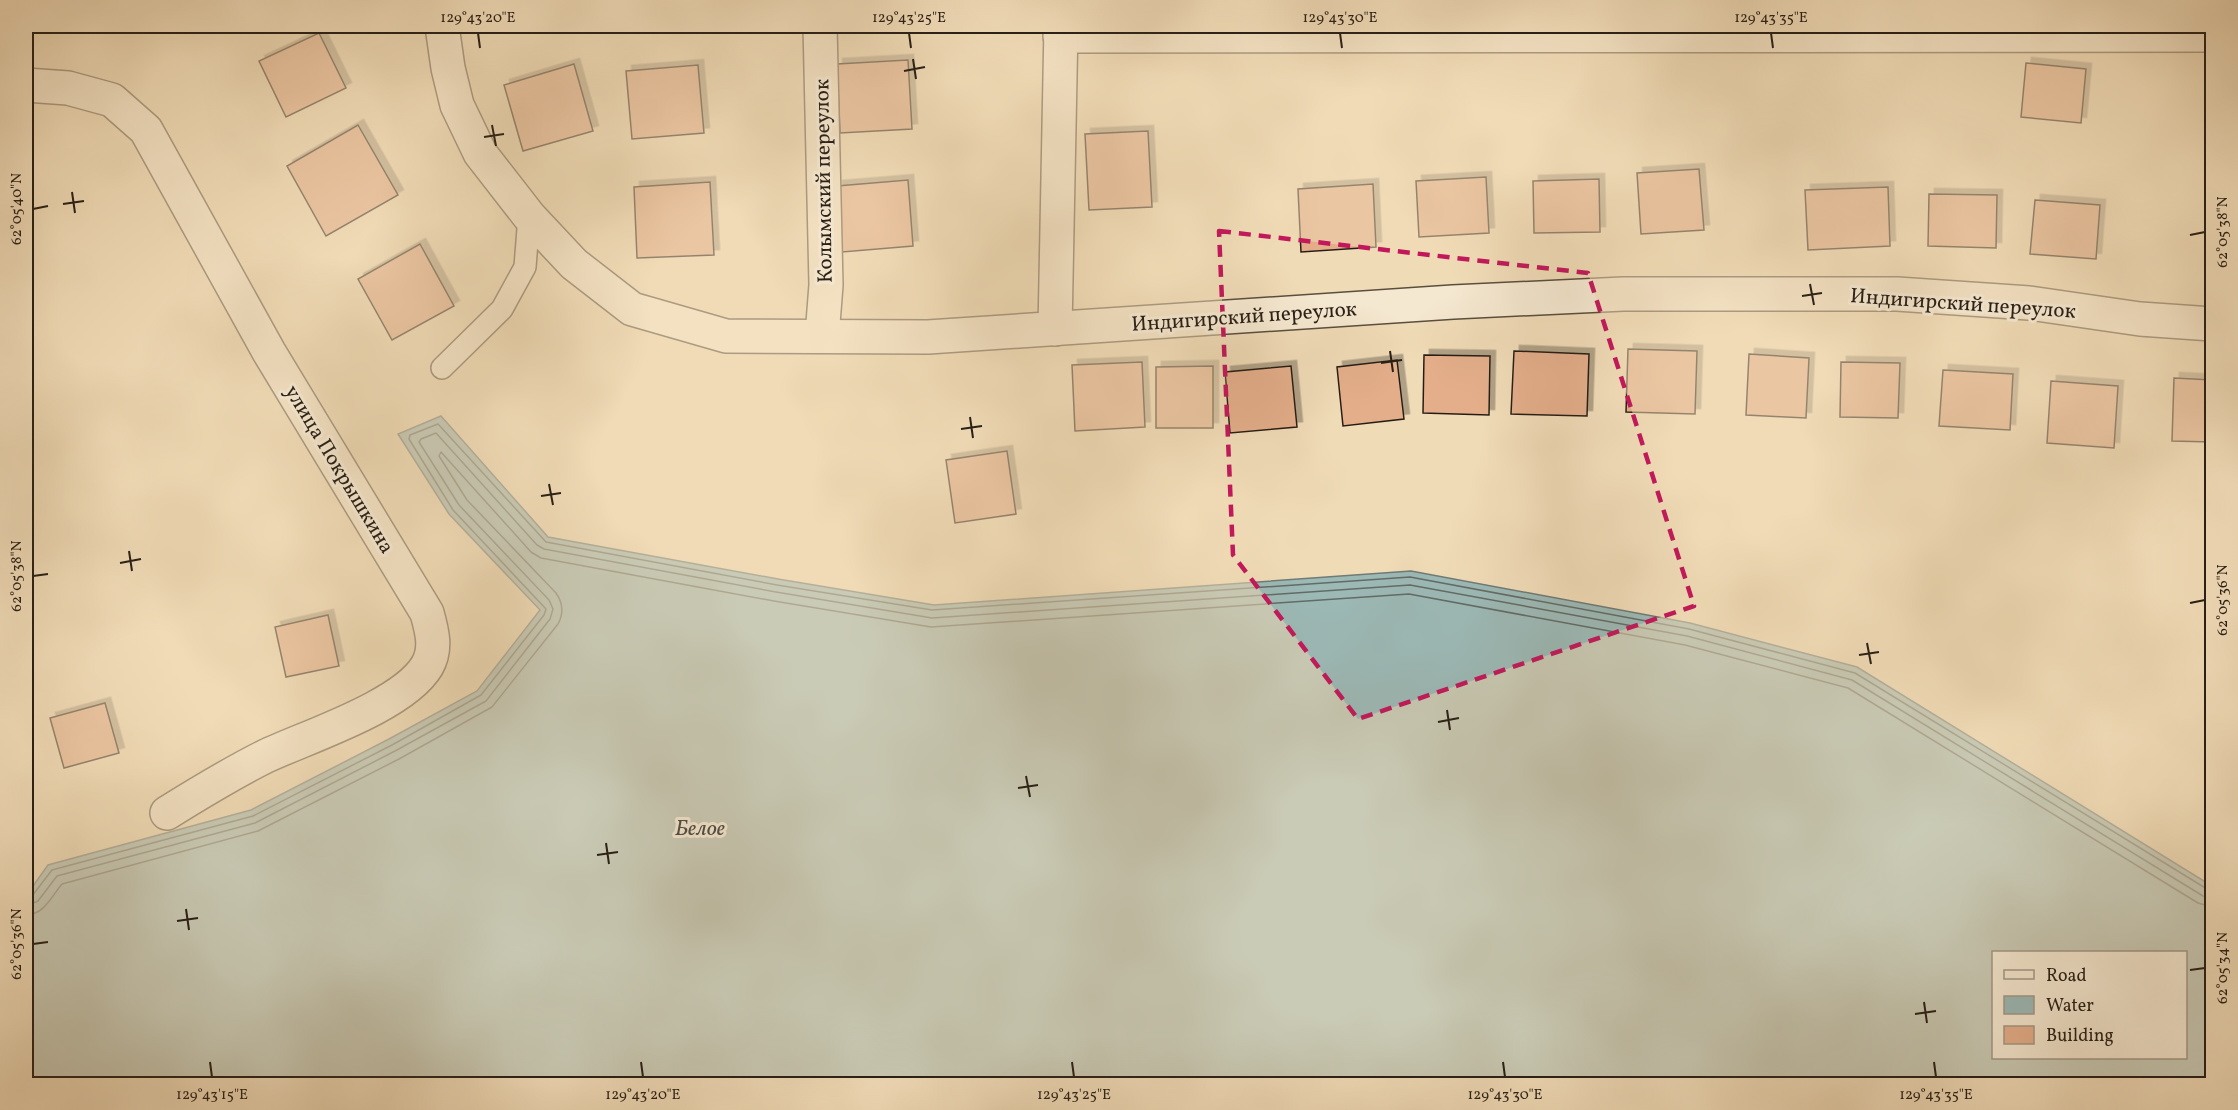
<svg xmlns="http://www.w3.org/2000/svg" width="2238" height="1110" font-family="Vollkorn,serif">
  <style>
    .water { fill: #9cb9b6; stroke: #6e7b76; stroke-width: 1.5; fill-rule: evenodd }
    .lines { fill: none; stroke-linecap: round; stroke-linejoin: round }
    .shore { stroke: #626c66; stroke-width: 1.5 }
    .building { fill: #e4ae8b; stroke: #281f16; stroke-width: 1.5; filter: url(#shadow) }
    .service-casing { stroke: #5a4e3e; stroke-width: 24 }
    .minor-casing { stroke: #5a4e3e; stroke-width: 36 }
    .service { stroke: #f5e8d0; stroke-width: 21 }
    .minor { stroke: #f5e8d0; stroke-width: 33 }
    .marked { fill: none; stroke: #c2185b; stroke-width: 4.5; stroke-dasharray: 12 8; stroke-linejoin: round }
    .ticks { fill: none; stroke: #281f16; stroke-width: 2 }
    .labels { text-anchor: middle; stroke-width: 6; stroke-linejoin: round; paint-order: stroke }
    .street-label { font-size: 21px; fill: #281f16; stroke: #f5e8d0 }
    .water-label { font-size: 22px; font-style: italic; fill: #4b4d46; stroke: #f5e8d0 }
    .neatline { fill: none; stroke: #281f16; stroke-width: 2 }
    .ticks-label { font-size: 15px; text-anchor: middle; fill: #281f16 }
  </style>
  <defs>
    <filter id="shadow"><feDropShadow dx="5.5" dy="-5.5" stdDeviation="0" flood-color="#0004"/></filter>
  </defs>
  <rect width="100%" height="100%" fill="#f0dbb7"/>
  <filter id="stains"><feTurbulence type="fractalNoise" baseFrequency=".00333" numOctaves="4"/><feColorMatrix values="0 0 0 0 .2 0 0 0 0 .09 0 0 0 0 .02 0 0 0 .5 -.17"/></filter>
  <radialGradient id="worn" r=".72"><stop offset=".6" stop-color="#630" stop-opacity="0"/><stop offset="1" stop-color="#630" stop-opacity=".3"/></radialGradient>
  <path class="water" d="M441,416L548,537L778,579L934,605L1411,571L1690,623L1857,667L2212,886V1084H26V896L48,865L251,810L389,739L477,691L540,610L449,514L398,434ZM1994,952H2186V1058H1994Z"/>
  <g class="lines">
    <g class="shore">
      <path d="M26,898L32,896L52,870L253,816L392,745L481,695L544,615L546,609L453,510L409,439L410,435L438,424L546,542L777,585L932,610L1410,577L1689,629L1855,673L2207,889L2212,890"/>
      <path d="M26,906L38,901L57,876L255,823L395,751L486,701L550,619L553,609L549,600L459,505L419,442L421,439L436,433L537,545L544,549L776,592L932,618L1410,585L1687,636L1852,680L2203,896L2212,898"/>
      <path d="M26,915C45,914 51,897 62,884L258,831L399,759L492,707L558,624C564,613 563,603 556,593L467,500L439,456L441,452L531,552L541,558L774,601L931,627L1409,594L1685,645L1848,688L2198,903L2212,907"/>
    </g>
  </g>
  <g class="building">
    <path d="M319,33L346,88L286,117L259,61Z"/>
    <path d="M908,60L912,129L840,133L837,64Z"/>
    <path d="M2026,63L2086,69L2081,123L2021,117Z"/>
    <path d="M574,64L593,131L523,151L504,85Z"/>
    <path d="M698,65L704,133L632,139L626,71Z"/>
    <path d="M358,125L398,195L326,236L287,166Z"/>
    <path d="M1148,131L1152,207L1089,210L1085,134Z"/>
    <path d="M1699,169L1704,230L1641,234L1637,173Z"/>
    <path d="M1486,177L1489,233L1419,237L1416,181Z"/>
    <path d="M1599,179L1600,232L1534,233L1533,181Z"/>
    <path d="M908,180L913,246L842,252L837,186Z"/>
    <path d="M710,182L714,255L637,258L634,187Z"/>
    <path d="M1373,184L1376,247L1301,252L1298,189Z"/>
    <path d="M1888,187L1890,246L1808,250L1805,190Z"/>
    <path d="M1929,194L1997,195L1996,248L1928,246Z"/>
    <path d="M2035,200L2100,205L2096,259L2030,254Z"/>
    <path d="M420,244L454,306L392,340L358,279Z"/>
    <path d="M1628,349L1697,351L1695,414L1626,412Z"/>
    <path d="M1514,351L1589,354L1587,416L1511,414Z"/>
    <path d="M1749,354L1809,358L1806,418L1746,415Z"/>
    <path d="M1424,355L1490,356L1489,415L1423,413Z"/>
    <path d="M1397,360L1404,419L1343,426L1337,367Z"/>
    <path d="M1142,362L1145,427L1075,431L1072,365Z"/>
    <path d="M1841,362L1900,363L1898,418L1840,417Z"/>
    <path d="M1213,366V428H1156V367Z"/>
    <path d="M1291,366L1297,427L1230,433L1225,372Z"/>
    <path d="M1943,370L2013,374L2010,430L1939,426Z"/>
    <path d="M2174,378L2212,380V442L2172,441Z"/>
    <path d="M2051,381L2118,386L2114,448L2047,443Z"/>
    <path d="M1007,451L1016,514L955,523L946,460Z"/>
    <path d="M328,615L339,666L286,677L275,627Z"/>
    <path d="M105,703L119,753L64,768L50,718Z"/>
  </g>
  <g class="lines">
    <g class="service-casing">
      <path id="service" d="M442,368L502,309L525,267L529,216"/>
    </g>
    <g class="minor-casing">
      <g id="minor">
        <path d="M442,26L448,68L457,105L480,153L529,216L574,264L632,309L726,336L928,337L1453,302L1623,294H1897L2029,303L2140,319L2212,324"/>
        <path d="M820,26L826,285L822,336"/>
        <path d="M1060,36L2212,35"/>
        <path d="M26,85L68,88L112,100L146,130L269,352L427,613C432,631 437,649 427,666C403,706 309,736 266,756C232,773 199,793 167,813"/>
        <path d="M1055,329L1061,26"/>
      </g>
    </g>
    <use href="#service" class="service"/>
    <use href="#minor" class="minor"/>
  </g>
  <path d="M0 0H2238V1110H0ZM1219,231L1588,273L1694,606L1358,719L1233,555Z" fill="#f0dbb7" fill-opacity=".55" fill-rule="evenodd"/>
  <path class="marked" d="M1219,231L1588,273L1694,606L1358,719L1233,555Z"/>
  <path class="ticks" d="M478,33L480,48M909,33L911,48M1340,33L1342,48M1771,33L1773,48M913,59L916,79M904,71L925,67M492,125L496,146M484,137L504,134M72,192L75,213M63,204L84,201M33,209L48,206M2190,235L2205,232M1810,284L1814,305M1802,296L1822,293M1390,351L1393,372M1381,363L1402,360M970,417L973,438M961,429L982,426M549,484L553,505M541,496L561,493M129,551L132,571M120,563L141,559M33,576L48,574M2190,603L2205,600M1867,643L1871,664M1859,655L1879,652M1447,710L1450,730M1438,722L1459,718M1026,776L1030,797M1018,788L1038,785M606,843L609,864M597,855L618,852M186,909L189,930M177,921L198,918M33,944L48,942M2190,970L2205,968M1924,1002L1927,1023M1915,1014L1936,1011M210,1062L212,1077M641,1062L643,1077M1072,1062L1074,1077M1503,1062L1505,1077M1934,1062L1936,1077"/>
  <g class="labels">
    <g class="street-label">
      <text transform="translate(823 181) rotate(-91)" y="7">Колымский переулок</text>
      <text transform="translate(1963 303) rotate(4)" y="7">Индигирский переулок</text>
      <text transform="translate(1244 316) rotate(-4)" y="7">Индигирский переулок</text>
      <text transform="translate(340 469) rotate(59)" y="7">улица Покрышкина</text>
    </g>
    <g class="water-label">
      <text x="700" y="835">Белое</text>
    </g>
  </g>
  <rect width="2238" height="1110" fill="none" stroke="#f0dbb7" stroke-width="66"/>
  <rect x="1992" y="951" width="195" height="108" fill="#f5e8d0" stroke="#a39886" stroke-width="1.5"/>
  <rect x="2004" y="970" width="30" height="9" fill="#f5e8d0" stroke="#a39886" stroke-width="1.5"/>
  <text x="2046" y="981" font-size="18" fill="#281f16">Road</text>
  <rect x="2004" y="996" width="30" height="18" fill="#9cb9b6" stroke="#a39886" stroke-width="1.5"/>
  <text x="2046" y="1011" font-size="18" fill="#281f16">Water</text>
  <rect x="2004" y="1026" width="30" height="18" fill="#e4ae8b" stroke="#a39886" stroke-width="1.5"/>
  <text x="2046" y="1041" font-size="18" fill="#281f16">Building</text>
  <rect x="33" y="33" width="2172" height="1044" class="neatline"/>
  <g class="ticks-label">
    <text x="478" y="22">129°43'20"E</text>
    <text x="909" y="22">129°43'25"E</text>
    <text x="1340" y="22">129°43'30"E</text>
    <text x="1771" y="22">129°43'35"E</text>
    <text transform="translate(16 209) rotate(-90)" y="5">62°05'40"N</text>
    <text transform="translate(2222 232) rotate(-90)" y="5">62°05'38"N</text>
    <text transform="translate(16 576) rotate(-90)" y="5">62°05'38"N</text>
    <text transform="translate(2222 600) rotate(-90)" y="5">62°05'36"N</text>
    <text transform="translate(16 944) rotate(-90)" y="5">62°05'36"N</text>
    <text transform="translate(2222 968) rotate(-90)" y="5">62°05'34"N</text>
    <text x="212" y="1099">129°43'15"E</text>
    <text x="643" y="1099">129°43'20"E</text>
    <text x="1074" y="1099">129°43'25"E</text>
    <text x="1505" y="1099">129°43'30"E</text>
    <text x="1936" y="1099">129°43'35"E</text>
  </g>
  <rect width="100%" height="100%" filter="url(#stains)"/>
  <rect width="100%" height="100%" fill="url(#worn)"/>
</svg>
